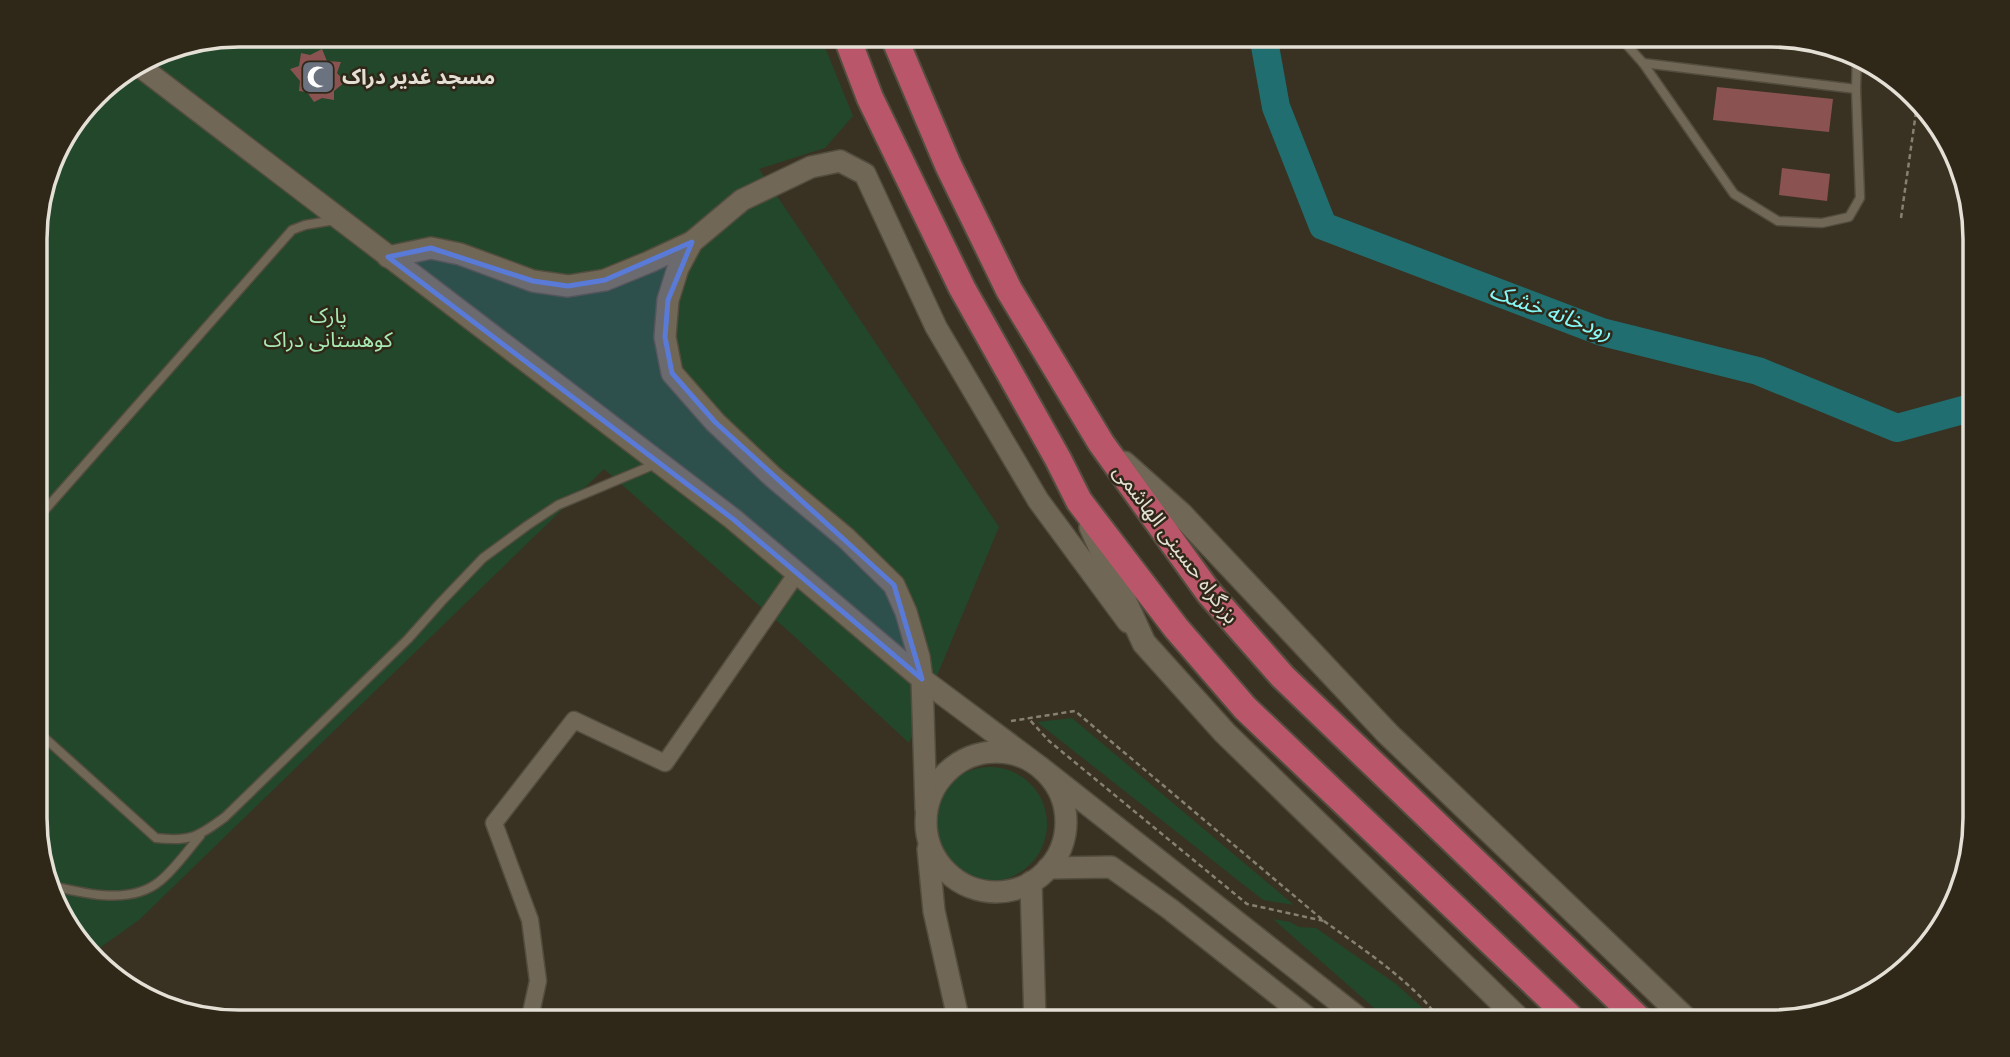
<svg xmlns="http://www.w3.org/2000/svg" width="2010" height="1057" font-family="'Public Sans','Noto Sans Arabic',sans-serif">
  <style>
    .green { fill: #22472a }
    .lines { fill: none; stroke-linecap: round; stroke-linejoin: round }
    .river { stroke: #206e6f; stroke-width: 28 }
    .building { fill: #8a5352 }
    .service-casing { stroke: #534d3f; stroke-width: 11 }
    .minor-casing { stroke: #534d3f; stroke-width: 19 }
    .tertiary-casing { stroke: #534d3f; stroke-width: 24 }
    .secondary-casing { stroke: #534d3f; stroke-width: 26 }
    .trunk-casing { stroke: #534d3f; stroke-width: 30 }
    .path { stroke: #868073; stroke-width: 2.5; stroke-dasharray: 5 3.5; stroke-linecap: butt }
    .service { stroke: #706756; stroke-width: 8 }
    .minor { stroke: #706756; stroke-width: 16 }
    .tertiary { stroke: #706756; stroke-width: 21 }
    .secondary { stroke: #706756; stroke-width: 23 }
    .trunk { stroke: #ba5669; stroke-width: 26 }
    .marked { fill: #597ad7; fill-opacity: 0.2; stroke: #597ad7; stroke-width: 5; stroke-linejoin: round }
    .labels { text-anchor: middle; stroke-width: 5; stroke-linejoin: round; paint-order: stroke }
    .poi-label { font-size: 21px; font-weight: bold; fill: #e5e0d6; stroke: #2f2818; text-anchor: start }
    .park-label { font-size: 21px; fill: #a7ebb3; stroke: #2f2818 }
    .street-label { font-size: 21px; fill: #e5e0d6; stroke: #2f2818 }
    .water-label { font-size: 23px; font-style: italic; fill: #87f8f8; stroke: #2f2818 }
    .rim { fill: none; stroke: #e5e0d6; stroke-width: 3.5 }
  </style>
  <rect width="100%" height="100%" fill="#393222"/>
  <g class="green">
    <path d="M240,35H820L853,116L825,148L759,169L999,527L909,743L794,636L604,469L139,920L94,952L70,931L37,844L35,226L56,149L104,86L162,50Z"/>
    <path d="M1072,718L1294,905L1263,900L1037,722Z"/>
    <circle cx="990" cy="824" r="57"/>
    <path d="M1273,919L1290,922L1299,927L1316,928L1396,984L1438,1022H1390Z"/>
  </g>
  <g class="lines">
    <path class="river" d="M1263,35L1276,107L1323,226L1602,332L1758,371L1897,428L1974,407"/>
  </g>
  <g class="building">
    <path d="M322,49L327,61L341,62L337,73L345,82L334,91V100L322,98L314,102L307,92L299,91L300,81L290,69L299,66L301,53L310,55Z"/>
    <path d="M1717,87L1833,99L1829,132L1713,120Z"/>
    <path d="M1782,168L1830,174L1827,201L1779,195Z"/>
  </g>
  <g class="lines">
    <g class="service-casing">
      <g id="service">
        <path d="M1618,35L1643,63L1734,194L1778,221L1822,223L1849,217L1860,198L1856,89L1857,55"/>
        <path d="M1643,63L1856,89"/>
        <path d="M36,520L292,230L305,225L335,220"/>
        <path d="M37,731L156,838C190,842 198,837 225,817L408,639L441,602L483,558L528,525L558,505L658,463"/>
        <path d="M53,886C86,894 131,905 160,881C174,870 188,850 200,836"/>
        <path d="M142,995L198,1012"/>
      </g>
    </g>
    <g class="minor-casing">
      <path id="minor" d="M529,1022L538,981L530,920L494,823L574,720L665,763L797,573"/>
    </g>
    <g class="tertiary-casing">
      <g id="tertiary">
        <path d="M138,65L733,519L922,679L1040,767L1364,1022"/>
        <path d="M388,257L431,248L460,254L533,281L568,286L605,280L649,262L692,242"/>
        <circle cx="996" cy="822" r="70"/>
        <path d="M926,809L922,679L919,657L906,612L894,585L846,538L773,477L715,422L672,373L665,337L668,300L678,268L692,242L742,200L811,167L840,161L865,174L936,327L1038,500L1128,622"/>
        <path d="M928,849L934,911L959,1022"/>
        <path d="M1048,868L1111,867L1170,909L1313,1022"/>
        <path d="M1031,882L1035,1022"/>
      </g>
    </g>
    <g class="secondary-casing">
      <g id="secondary">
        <path d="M1124,463L1181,514L1388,734L1689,1022"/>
        <path d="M1091,527L1144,643L1225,733L1522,1022"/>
      </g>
    </g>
    <g class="trunk-casing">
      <g id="trunk">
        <path d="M846,35L870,98L962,288L1058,459L1079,501L1176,628L1245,708L1575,1022"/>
        <path d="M893,35L948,165L1009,290L1101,443L1209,593L1283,677L1642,1022"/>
      </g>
    </g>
    <g class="path">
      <path d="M1901,218L1917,105"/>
      <path d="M1011,721L1075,711L1324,921L1247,904L1049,741L1028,718"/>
      <path d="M1324,921C1365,951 1411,980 1442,1022"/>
    </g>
    <use href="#service" class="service"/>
    <use href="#minor" class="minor"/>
    <use href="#tertiary" class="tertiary"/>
    <use href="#secondary" class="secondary"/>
    <use href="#trunk" class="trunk"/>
  </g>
  <path class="marked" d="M692,242L668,300L665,337L672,373L715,422L894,585L922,679L733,519L388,257L431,248L533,281L568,286L605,280Z"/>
  <defs>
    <g id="mosque-square" transform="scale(1.75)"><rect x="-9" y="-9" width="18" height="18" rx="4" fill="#6b7280" stroke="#2f2818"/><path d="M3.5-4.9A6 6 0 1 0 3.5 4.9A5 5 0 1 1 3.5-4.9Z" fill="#fff"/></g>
  </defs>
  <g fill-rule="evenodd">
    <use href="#mosque-square" x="318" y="77"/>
  </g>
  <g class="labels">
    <g class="poi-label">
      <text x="342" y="84">مسجد غدیر دراک</text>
    </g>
    <g class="park-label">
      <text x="328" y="323">پارک<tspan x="328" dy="24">کوهستانی دراک</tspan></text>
    </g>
    <g class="street-label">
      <text transform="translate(1176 544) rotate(53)" y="7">بزرگراه حسینی الهاشمی</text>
    </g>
    <g class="water-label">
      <text transform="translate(1551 311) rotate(20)" y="8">رودخانه خشک</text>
    </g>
  </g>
  <path d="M0 0H2010V1057H0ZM239 47H1771A192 192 0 0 1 1963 239V818A192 192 0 0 1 1771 1010H239A192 192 0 0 1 47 818V239A192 192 0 0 1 239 47Z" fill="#2f2818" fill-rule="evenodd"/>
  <path class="rim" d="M239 47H1771A192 192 0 0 1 1963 239V818A192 192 0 0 1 1771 1010H239A192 192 0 0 1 47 818V239A192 192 0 0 1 239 47Z"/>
</svg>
